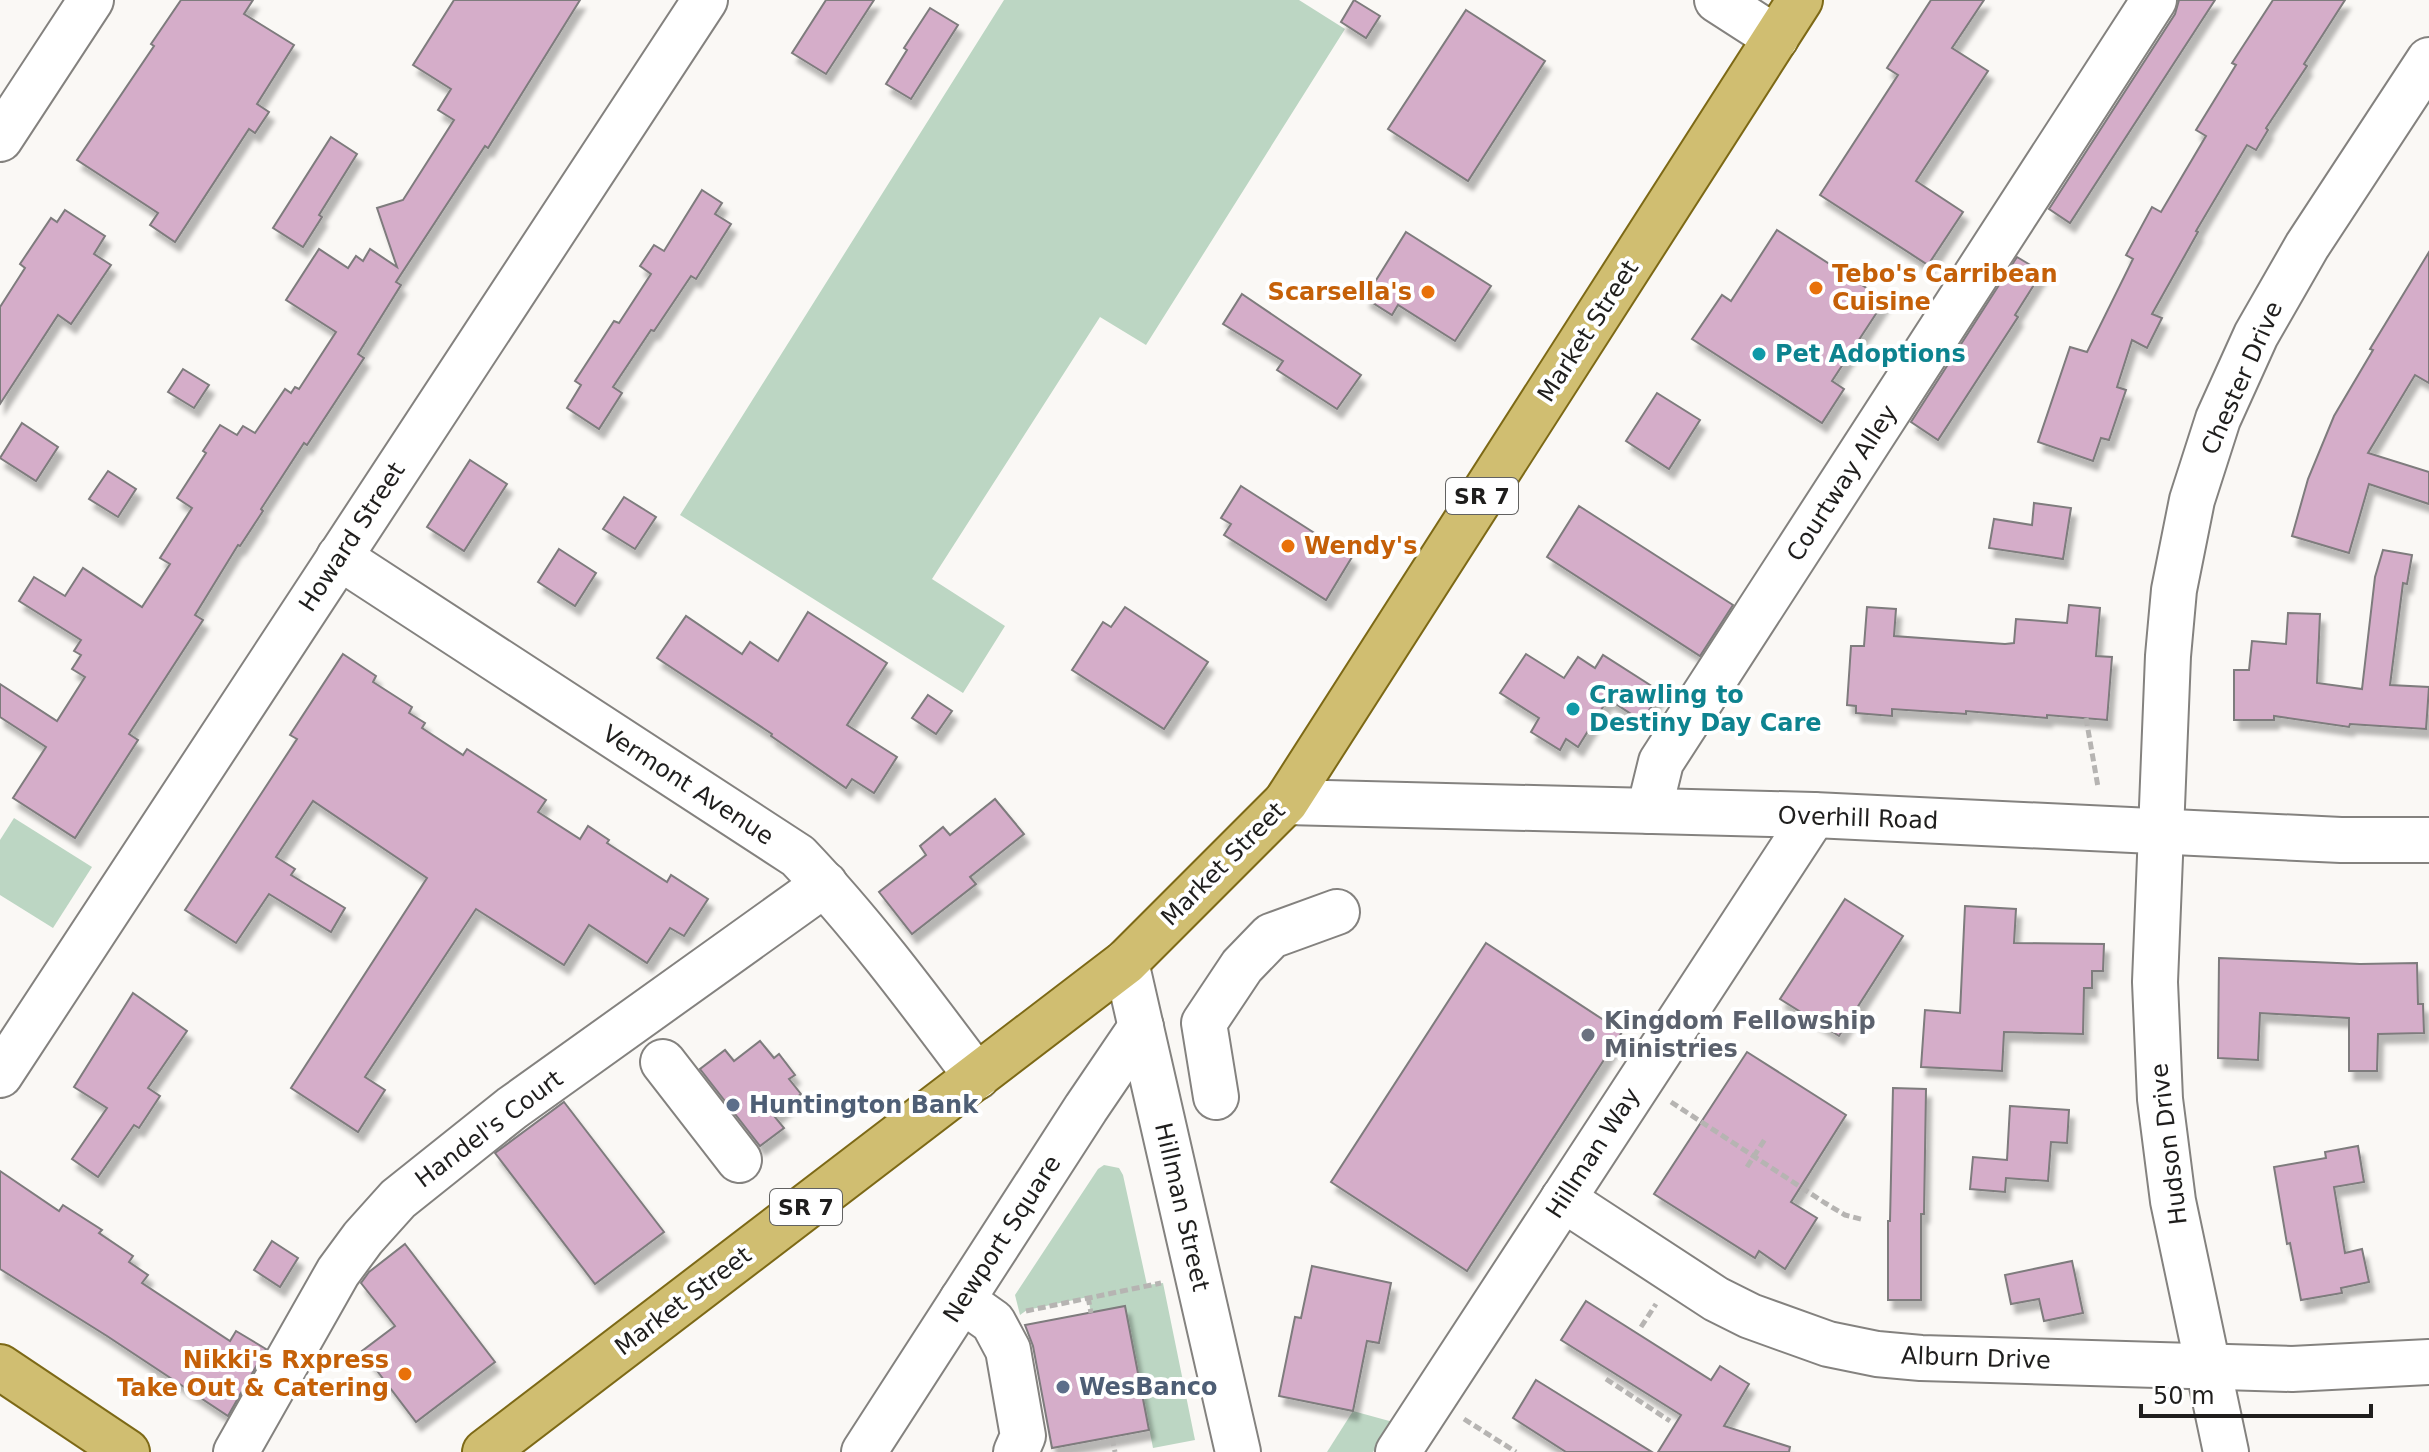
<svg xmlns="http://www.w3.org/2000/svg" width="2429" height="1452" font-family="'DejaVu Sans',sans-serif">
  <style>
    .green { fill: #bcd6c3 }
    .building { fill: #d5adc9; stroke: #7e7b7d; stroke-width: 2; filter: url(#shadow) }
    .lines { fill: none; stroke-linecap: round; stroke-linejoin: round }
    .minor-casing { stroke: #84827f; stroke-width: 48 }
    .major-casing { stroke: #7d6916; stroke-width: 48 }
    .path { stroke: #b6b4b2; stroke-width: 5; stroke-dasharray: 8 4; stroke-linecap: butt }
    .minor { stroke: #fff; stroke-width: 44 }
    .major { stroke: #d0be71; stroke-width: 44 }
    .food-dot { fill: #e8710a; stroke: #fff; stroke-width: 3 }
    .culture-dot { fill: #0f9aa8; stroke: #fff; stroke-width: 3 }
    .worship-dot { fill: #6b7280; stroke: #fff; stroke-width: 3 }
    .service-dot { fill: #5c6f8a; stroke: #fff; stroke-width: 3 }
    .labels { text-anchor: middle; stroke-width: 8; stroke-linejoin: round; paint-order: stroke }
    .shield { fill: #fff; stroke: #626261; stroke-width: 2 }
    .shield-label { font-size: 22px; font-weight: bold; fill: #1f1e1d }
    .food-label { font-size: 24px; font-weight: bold; fill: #c56008; stroke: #fff; text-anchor: start }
    .street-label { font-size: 24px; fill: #1f1e1d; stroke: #fff }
    .culture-label { font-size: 24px; font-weight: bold; fill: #0d838f; stroke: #fff; text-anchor: start }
    .worship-label { font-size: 24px; font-weight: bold; fill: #5b616d; stroke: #fff; text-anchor: start }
    .service-label { font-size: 24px; font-weight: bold; fill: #4e5e75; stroke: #fff; text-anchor: start }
  </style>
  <defs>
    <filter id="shadow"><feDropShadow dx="5" dy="9" stdDeviation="2" flood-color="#0004"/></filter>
  </defs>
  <rect width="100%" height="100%" fill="#faf8f5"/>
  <g class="green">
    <path d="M1004,0H1299L1345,29L1146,345L1100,317L932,579L1005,626L963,693L680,515Z"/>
    <path d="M14,818L92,867L53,928L0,895V840Z"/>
    <path d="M1104,1165L1119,1168L1123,1175L1147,1285L1163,1283L1195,1440L1153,1448L1125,1306L1091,1313L1088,1297L1027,1310L1020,1315L1015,1295L1098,1169Z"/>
    <path d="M1353,1411L1393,1422L1373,1452H1327Z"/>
  </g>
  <g class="building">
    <path d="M181,0H253L244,14L294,45L257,104L269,112L255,133L249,129L175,242L150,225L158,213L77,160L154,46L151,44Z"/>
    <path d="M454,0H580L488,148L485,146L396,282L401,285L358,354L364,358L307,445L304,443L261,509L263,511L240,546L238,545L195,615L203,620L129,734L138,740L75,838L13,798L46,747L0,717V684L57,721L85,677L72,669L81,655L74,651L81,640L19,601L34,577L65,596L83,568L142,607L170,564L160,558L192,508L177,498L206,453L203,451L220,425L237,435L243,426L255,433L285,389L291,393L295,387L299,389L336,332L286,300L319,249L348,268L356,256L363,261L370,249L397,267L377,208L403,200L454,120L438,110L451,89L413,65Z"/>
    <path d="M826,0H874L826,74L792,53Z"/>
    <path d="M1354,0L1380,16L1366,38L1341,22Z"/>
    <path d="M1931,0H1984L1952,48L1988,71L1916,181L1963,212L1928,265L1820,195L1898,75L1887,68Z"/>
    <path d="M2179,0H2215L2070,223L2049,209L2175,14Z"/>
    <path d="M2273,0H2345L2304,64L2307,66L2266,128L2268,130L2256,150L2247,145L2196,231L2198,232L2152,314L2162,318L2147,348L2132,340L2117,387L2126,390L2109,440L2101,438L2093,461L2038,442L2070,347L2087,352L2133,259L2126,255L2152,207L2161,212L2206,136L2196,130L2236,65L2232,63Z"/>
    <path d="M930,8L958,25L911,99L886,84L907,50L904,48Z"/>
    <path d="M1466,10L1545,61L1468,181L1388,129Z"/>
    <path d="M331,137L357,154L319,215L322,217L303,247L273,228Z"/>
    <path d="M702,190L722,203L715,214L731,224L696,279L691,276L654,331L651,330L613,387L622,393L599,429L567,408L581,385L575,381L614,321L619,323L651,274L640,266L654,245L664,251Z"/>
    <path d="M65,210L105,236L94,254L111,265L71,324L58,315L0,404V307L25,268L20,264L51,218L57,222Z"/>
    <path d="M1777,230L1885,300L1832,381L1844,389L1822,423L1692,339L1722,295L1731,301Z"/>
    <path d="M1406,232L1491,286L1455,341L1398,305L1392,315L1365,298Z"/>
    <path d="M2429,252V383L2415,375L2368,453L2429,472V504L2369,484L2349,553L2292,536L2308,479L2334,416L2373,350L2370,349Z"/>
    <path d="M2017,257L2042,272L2015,315L2018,317L1938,440L1911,422Z"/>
    <path d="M1242,294L1361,375L1337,409L1277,370L1283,361L1223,324Z"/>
    <path d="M183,369L209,385L194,408L168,392Z"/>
    <path d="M1657,393L1700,420L1669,469L1626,441Z"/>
    <path d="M22,423L58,447L36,481L0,458Z"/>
    <path d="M470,460L507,484L464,551L427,527Z"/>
    <path d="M108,471L136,489L118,517L89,499Z"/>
    <path d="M1241,486L1352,557L1326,600L1224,535L1231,524L1221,518Z"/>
    <path d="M624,497L656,517L635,549L603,529Z"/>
    <path d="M2034,503L2071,508L2063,559L1989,548L1994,519L2032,525Z"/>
    <path d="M1579,506L1733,605L1700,656L1547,557Z"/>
    <path d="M559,549L596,573L575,606L538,582Z"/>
    <path d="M2383,550L2412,555L2407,584L2403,583L2390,685L2429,687L2426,729L2350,724L2349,727L2274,716V720H2234V670H2249L2252,641L2286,644L2288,613L2320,614L2317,683L2362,689L2375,577Z"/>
    <path d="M2069,605L2100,608L2096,656L2112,657L2107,720L2047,715V718L1966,711V714L1892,709V716L1856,713V706L1847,705L1851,646H1864L1867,607L1896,609L1894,636L2005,644L2014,643L2016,619L2067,623Z"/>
    <path d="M1125,607L1208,662L1164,729L1072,670L1103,622L1111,627Z"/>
    <path d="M808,612L887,663L847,725L897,757L874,793L852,779L846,788L771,736L772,734L657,658L686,616L742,654L750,642L778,661Z"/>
    <path d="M343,654L376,676L373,682L412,707L409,713L425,723L422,728L463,755L467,749L546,800L538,812L580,839L588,826L609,840L607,843L667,882L671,875L708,899L684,936L670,928L647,963L589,925L564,965L476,909L365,1077L385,1090L358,1132L291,1088L427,878L313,801L276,857L295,869L291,875L345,908L331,932L269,894L236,943L185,910L297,739L290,735Z"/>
    <path d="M1526,654L1564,678L1578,657L1595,668L1603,655L1661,692L1642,721L1608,699L1578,747L1566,739L1560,750L1531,732L1539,718L1500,693Z"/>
    <path d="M928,695L952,711L936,734L912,718Z"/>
    <path d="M995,799L1024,834L970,877L976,884L912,934L879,892L926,855L920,846L943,827L950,835Z"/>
    <path d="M1845,899L1903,936L1839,1036L1780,999Z"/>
    <path d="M1965,906L2016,909L2014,943L2104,944L2103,971H2092V988H2084L2083,1034L2004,1032L2002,1071L1921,1067L1925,1010L1960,1013Z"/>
    <path d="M1486,943L1622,1032L1467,1271L1331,1182Z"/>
    <path d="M2219,958L2360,964L2417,963L2418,1004H2423L2424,1033L2378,1034L2377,1071H2349V1018L2260,1013L2258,1060L2218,1058Z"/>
    <path d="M133,993L187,1031L148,1088L160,1096L139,1128L134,1125L98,1177L72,1159L107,1108L74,1087Z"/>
    <path d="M760,1041L774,1058L779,1054L795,1075L789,1079L801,1094L774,1116L784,1128L760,1146L700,1069L725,1050L734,1061Z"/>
    <path d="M1747,1052L1846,1115L1791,1202L1817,1218L1785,1269L1759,1251L1755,1258L1654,1194Z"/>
    <path d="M1893,1088L1926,1089L1924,1214H1921V1300H1888V1221H1890Z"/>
    <path d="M564,1102L664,1232L595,1284L495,1153Z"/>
    <path d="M2010,1106L2069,1110L2067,1143L2051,1142L2048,1181L2006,1178L2005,1192L1970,1189L1973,1157L2007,1160Z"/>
    <path d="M2358,1146L2364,1182L2334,1187L2345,1253L2362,1249L2369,1282L2341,1288L2342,1293L2301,1300L2290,1243L2287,1244L2274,1167L2326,1158L2325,1152Z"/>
    <path d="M0,1171L59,1211L63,1205L102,1230L99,1233L133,1256L129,1262L148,1275L142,1283L230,1341L236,1331L266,1349L228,1416L107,1336L0,1269Z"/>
    <path d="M272,1241L298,1258L280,1287L254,1270Z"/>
    <path d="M405,1244L495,1362L416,1422L362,1351L395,1326L361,1283L369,1272Z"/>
    <path d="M2072,1261L2083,1313L2044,1321L2039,1299L2011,1304L2005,1275Z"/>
    <path d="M1312,1266L1391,1283L1379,1343L1367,1341L1353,1411L1279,1396L1295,1317L1301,1318Z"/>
    <path d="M1586,1301L1711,1380L1720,1366L1749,1384L1724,1426L1790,1447L1789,1452H1658L1681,1415L1561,1340Z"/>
    <path d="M1125,1306L1149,1430L1052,1448L1033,1346L1025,1325Z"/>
    <path d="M1536,1380L1652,1452H1566L1513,1418Z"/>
  </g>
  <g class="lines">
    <g class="minor-casing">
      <g id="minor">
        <path d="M1717,0L1776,38"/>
        <path d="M0,139L91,0"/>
        <path d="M339,557L798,856C864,925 920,1001 977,1077"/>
        <path d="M1286,802L1814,815L2341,840H2429"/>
        <path d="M1649,811L1661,762L2154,0"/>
        <path d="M1126,962L1238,1452"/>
        <path d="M663,1062L739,1160"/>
        <path d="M0,1075L705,0"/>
        <path d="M1216,1097L1204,1023L1242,966L1271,936L1337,912"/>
        <path d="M1563,1199L1716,1299L1750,1316L1828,1344L1877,1354L1921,1358L2292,1369L2429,1362"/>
        <path d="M962,1300L993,1322L1008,1350L1023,1436L1016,1452"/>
        <path d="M236,1452L338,1272L363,1238L398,1199L512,1108L825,884"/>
        <path d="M864,1452L1086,1108L1141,1027"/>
        <path d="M1398,1452L1814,815"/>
        <path d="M2226,1452L2173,1201L2160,1099L2155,982L2168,656L2174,590L2192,500L2218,419L2256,335L2307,246L2429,60"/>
      </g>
    </g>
    <g class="major-casing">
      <g id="major">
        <path d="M0,1367L127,1452"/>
        <path d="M485,1452L1126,962L1286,802L1800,0"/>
      </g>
    </g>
    <g class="path">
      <path d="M2086,718L2098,787"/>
      <path d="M1671,1102L1825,1203L1845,1215L1864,1220"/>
      <path d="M1747,1167L1765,1139"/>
      <path d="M1088,1297L1091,1313"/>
      <path d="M1026,1311L1161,1283"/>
      <path d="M1641,1327L1656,1304"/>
      <path d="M1606,1379L1670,1421"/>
      <path d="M1464,1419L1516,1452"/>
      <path d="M1112,1438L1115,1452"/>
    </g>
    <use href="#minor" class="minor"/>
    <use href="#major" class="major"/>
  </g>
  <g class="food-dot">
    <circle cx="1816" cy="288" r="8"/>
    <circle cx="1428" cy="292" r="8"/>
    <circle cx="1288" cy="546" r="8"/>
    <circle cx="405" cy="1374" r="8"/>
  </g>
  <g class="culture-dot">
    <circle cx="1759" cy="354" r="8"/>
    <circle cx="1573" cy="709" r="8"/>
  </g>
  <circle class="worship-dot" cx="1588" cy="1035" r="8"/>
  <g class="service-dot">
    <circle cx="733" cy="1105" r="8"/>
    <circle cx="1063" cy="1387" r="8"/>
  </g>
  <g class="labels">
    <g class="shield">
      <rect x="1446" y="478" width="72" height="36" rx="6"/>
      <rect x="770" y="1189" width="72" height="36" rx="6"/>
    </g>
    <g class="shield-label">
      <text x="1482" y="504">SR 7</text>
      <text x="806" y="1215">SR 7</text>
    </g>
    <g class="food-label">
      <text x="1832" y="282">Tebo's Carribean<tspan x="1832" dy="28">Cuisine</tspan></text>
      <text x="1412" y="300" text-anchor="end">Scarsella's</text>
      <text x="1304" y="554">Wendy's</text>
      <text x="389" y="1368" text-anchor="end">Nikki's Rxpress<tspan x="389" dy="28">Take Out &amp; Catering</tspan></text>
    </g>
    <g class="street-label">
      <text transform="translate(1588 331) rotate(-57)" y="8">Market Street</text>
      <text transform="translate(2242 378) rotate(-66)" y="8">Chester Drive</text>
      <text transform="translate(1842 483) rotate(-57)" y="8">Courtway Alley</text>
      <text transform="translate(352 537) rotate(-57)" y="8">Howard Street</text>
      <text transform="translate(688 785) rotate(33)" y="8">Vermont Avenue</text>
      <text transform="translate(1858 818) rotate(2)" y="8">Overhill Road</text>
      <text transform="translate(1223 864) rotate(-45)" y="8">Market Street</text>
      <text transform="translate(489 1129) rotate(-37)" y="8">Handel's Court</text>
      <text transform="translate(2169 1144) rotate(-97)" y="8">Hudson Drive</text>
      <text transform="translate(1593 1153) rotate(-57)" y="8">Hillman Way</text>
      <text transform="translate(1182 1207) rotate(77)" y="8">Hillman Street</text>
      <text transform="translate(1002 1239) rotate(-57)" y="8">Newport Square</text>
      <text transform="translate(683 1301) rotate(-37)" y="8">Market Street</text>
      <text transform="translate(1976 1358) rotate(2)" y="8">Alburn Drive</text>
    </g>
    <g class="culture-label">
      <text x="1775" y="362">Pet Adoptions</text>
      <text x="1589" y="703">Crawling to<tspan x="1589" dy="28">Destiny Day Care</tspan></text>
    </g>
    <g class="worship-label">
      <text x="1604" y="1029">Kingdom Fellowship<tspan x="1604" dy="28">Ministries</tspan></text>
    </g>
    <g class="service-label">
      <text x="749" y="1113">Huntington Bank</text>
      <text x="1079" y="1395">WesBanco</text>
    </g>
  </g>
  <path d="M2141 1404v12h230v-12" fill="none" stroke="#1f1e1d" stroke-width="4"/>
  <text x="2153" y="1404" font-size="24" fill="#1f1e1d" stroke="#ffffff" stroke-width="6" paint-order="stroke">50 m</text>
</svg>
